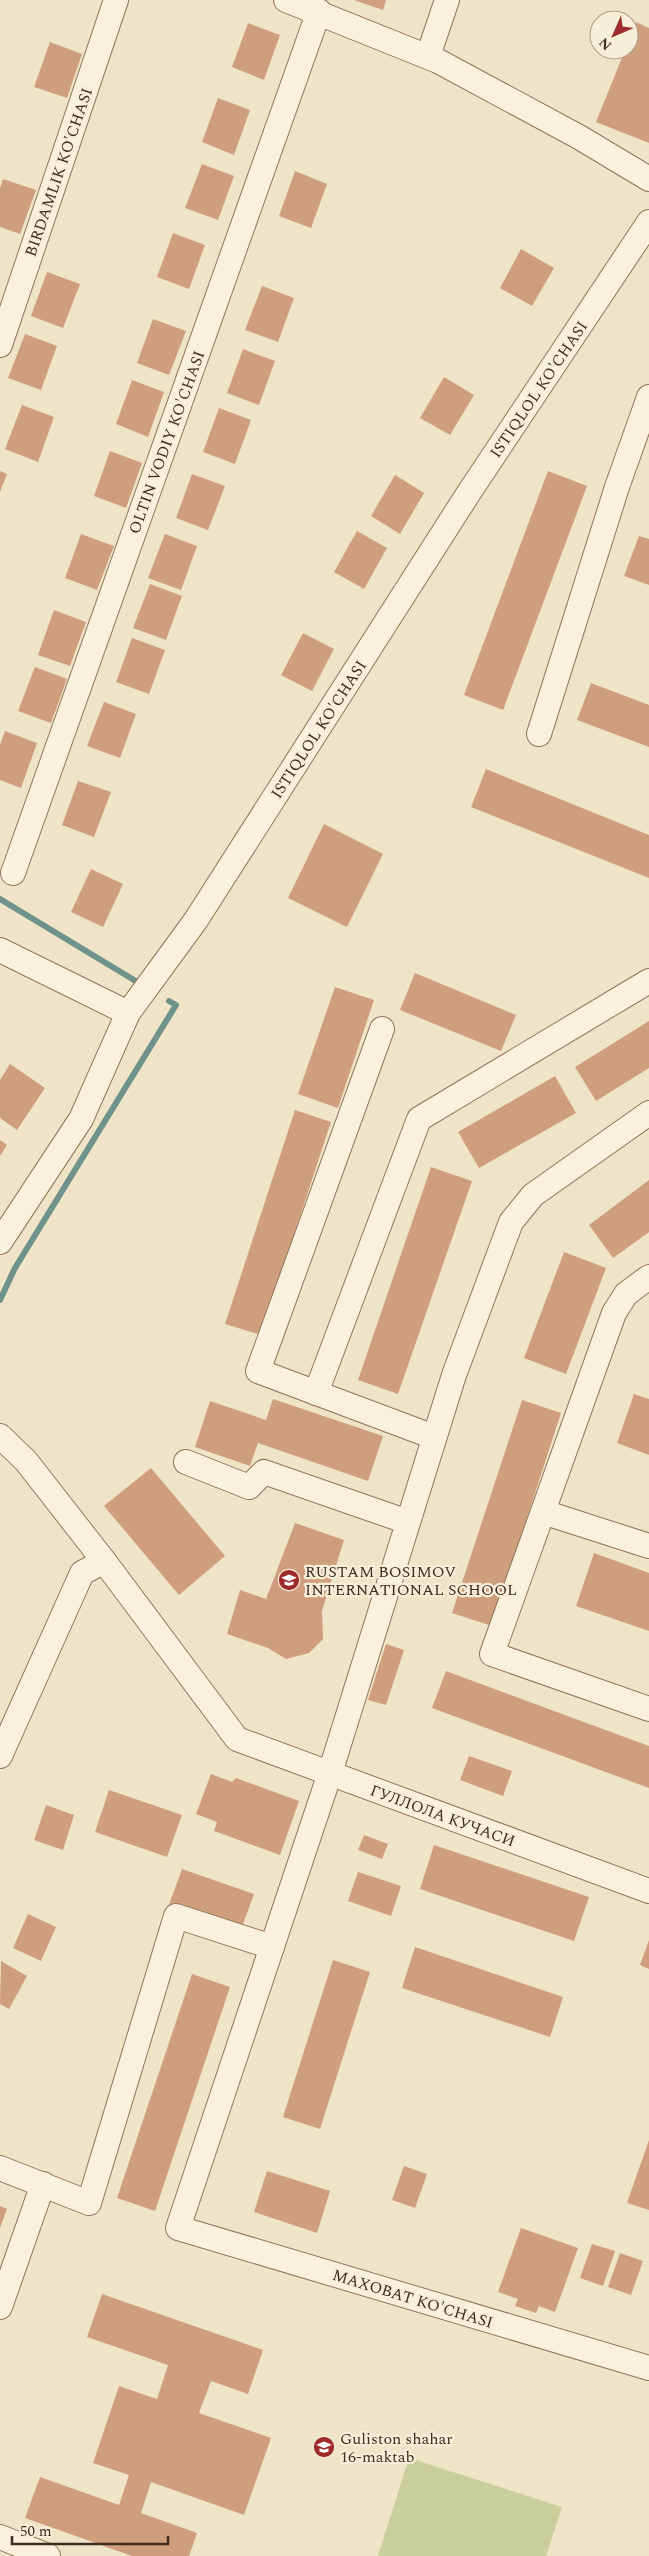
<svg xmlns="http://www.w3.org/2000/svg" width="649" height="2556" font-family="Spectral,serif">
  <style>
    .park { fill: #c9cf9b }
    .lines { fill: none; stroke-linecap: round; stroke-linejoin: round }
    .stream { stroke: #6f938a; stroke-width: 6 }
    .building { fill: #cf9f7d }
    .minor-casing { stroke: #8d765c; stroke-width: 26 }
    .minor { stroke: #faf1dc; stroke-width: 24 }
    .labels { text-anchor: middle; stroke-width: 4.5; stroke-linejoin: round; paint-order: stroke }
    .street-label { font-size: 16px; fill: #3d2e20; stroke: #f7eed8 }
    .poi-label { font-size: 16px; fill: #3d2e20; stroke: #f7eed8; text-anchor: start }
  </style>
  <rect width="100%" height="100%" fill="#f0e4c8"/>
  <path class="park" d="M409,2458L562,2507L546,2556H378Z"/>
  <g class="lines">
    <g class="stream">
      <path d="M0,899L139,983"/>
      <path d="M0,1300L15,1268L176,1005L169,1001"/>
    </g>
  </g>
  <g class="building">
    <path d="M354,0H386L383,10Z"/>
    <path d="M636,22L649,28V143L596,122L625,50H629V40Z"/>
    <path d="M248,23L280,35L264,80L232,67Z"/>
    <path d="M50,42L82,54L67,98L34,87Z"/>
    <path d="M218,98L250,110L234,155L202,142Z"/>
    <path d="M202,164L234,176L218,220L185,208Z"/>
    <path d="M295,171L327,184L311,228L279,216Z"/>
    <path d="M3,179L36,190L20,234L0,227V188Z"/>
    <path d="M173,233L205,245L189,289L157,277Z"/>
    <path d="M521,249L554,268L532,306L500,288Z"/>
    <path d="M47,272L80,284L63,328L31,316Z"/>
    <path d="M262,286L294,298L278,342L245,330Z"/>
    <path d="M153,319L186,331L169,375L137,363Z"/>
    <path d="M25,334L57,346L41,390L8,378Z"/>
    <path d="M243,349L275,361L259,405L227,393Z"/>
    <path d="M444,377L474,395L450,435L420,418Z"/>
    <path d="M132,380L164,392L148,437L116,424Z"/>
    <path d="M22,405L54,417L38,462L5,449Z"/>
    <path d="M219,408L251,420L235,464L203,452Z"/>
    <path d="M110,451L142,463L126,508L94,496Z"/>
    <path d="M0,471L7,474L0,492Z"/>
    <path d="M548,471L587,486L503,710L464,695Z"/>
    <path d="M192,474L225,486L208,530L176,518Z"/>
    <path d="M395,475L424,493L400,534L371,516Z"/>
    <path d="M357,531L387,548L364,589L334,572Z"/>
    <path d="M81,534L114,546L97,590L65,578Z"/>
    <path d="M165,534L197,546L181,590L148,578Z"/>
    <path d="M639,536L649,539V585L624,576Z"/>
    <path d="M150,584L182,596L166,640L133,628Z"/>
    <path d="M54,610L86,622L70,666L38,655Z"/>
    <path d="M303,633L334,649L312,691L281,675Z"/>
    <path d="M132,638L165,650L149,694L116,682Z"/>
    <path d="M35,667L67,679L51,723L18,711Z"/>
    <path d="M591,683L649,705V747L577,720Z"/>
    <path d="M104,702L136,714L120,758L87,746Z"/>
    <path d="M5,731L37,743L21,788L0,780V745Z"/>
    <path d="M486,769L649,835V878L471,807Z"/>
    <path d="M78,781L111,792L94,837L62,825Z"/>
    <path d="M324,824L383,854L347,927L288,898Z"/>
    <path d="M91,869L123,884L103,927L71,912Z"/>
    <path d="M415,973L516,1015L501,1051L400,1010Z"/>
    <path d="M335,987L374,1000L338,1108L298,1094Z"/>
    <path d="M649,1021V1068L596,1101L575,1067Z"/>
    <path d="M10,1064L45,1088L17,1130L0,1118V1080Z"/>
    <path d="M555,1076L576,1113L479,1168L458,1132Z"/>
    <path d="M295,1110L331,1122L261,1335L225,1324Z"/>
    <path d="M0,1140L7,1145L0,1156Z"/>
    <path d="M431,1167L472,1181L398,1394L358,1380Z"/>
    <path d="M649,1180V1232L613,1258L589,1225Z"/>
    <path d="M564,1252L606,1268L566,1374L524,1358Z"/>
    <path d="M634,1394L649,1399V1455L617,1443Z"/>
    <path d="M273,1399L383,1436L368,1481L258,1443L250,1466L195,1447L210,1401L266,1420Z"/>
    <path d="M522,1400L561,1413L492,1626L452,1613Z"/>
    <path d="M151,1468L225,1556L179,1595L104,1506Z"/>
    <path d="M295,1523L344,1540L322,1611L323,1639L309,1653L286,1659L268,1648L227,1634L240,1590L266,1599Z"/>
    <path d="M594,1553L649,1573V1631L576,1606Z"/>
    <path d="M386,1644L404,1650L386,1705L368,1700Z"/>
    <path d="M446,1671L649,1746V1788L432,1708Z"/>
    <path d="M469,1756L512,1771L503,1796L460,1780Z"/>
    <path d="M211,1774L232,1782L236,1778L299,1801L280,1855L214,1831L217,1822L196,1814Z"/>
    <path d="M109,1790L182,1815L167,1857L95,1832Z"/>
    <path d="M46,1805L74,1815L63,1850L34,1840Z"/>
    <path d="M364,1835L388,1844L382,1859L358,1850Z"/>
    <path d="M434,1845L589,1897L574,1941L420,1889Z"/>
    <path d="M182,1869L254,1894L239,1935L167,1910Z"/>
    <path d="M358,1872L401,1886L391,1916L348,1901Z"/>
    <path d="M28,1914L56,1927L41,1961L13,1948Z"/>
    <path d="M649,1940V1969L640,1965Z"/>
    <path d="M415,1947L563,1997L550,2037L402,1988Z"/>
    <path d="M333,1960L370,1972L320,2129L283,2117Z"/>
    <path d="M1,1961L27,1976L9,2009L0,2004Z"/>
    <path d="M192,1974L230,1987L155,2211L117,2198Z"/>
    <path d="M649,2140V2210L627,2203Z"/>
    <path d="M404,2166L427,2174L415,2208L392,2200Z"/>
    <path d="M267,2171L330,2191L317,2233L254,2212Z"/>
    <path d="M0,2206L7,2209L0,2228Z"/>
    <path d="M521,2228L578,2248L555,2312L539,2306L536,2313L515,2306L518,2299L498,2292Z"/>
    <path d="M592,2244L615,2251L603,2286L580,2278Z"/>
    <path d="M620,2253L643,2261L631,2295L608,2287Z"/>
    <path d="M102,2294L263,2350L248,2394L211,2381L199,2413L271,2438L244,2515L151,2482L141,2513L197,2533L189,2556H132L25,2518L40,2477L119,2505L129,2475L93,2463L119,2386L157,2399L168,2365L87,2337Z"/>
  </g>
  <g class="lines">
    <g class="minor-casing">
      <g id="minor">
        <path d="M286,0L438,61L579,137L649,179"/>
        <path d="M428,56L447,0"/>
        <path d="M0,345L116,0"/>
        <path d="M539,734L617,487L649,397"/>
        <path d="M13,873L319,11"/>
        <path d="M0,950L128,1013"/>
        <path d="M382,1029L258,1371L434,1437"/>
        <path d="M649,1113L533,1195L511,1222L454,1375L330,1773L178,2228L649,2368"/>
        <path d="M0,1242L81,1119L128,1013L196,920L468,494L649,222"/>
        <path d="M649,1277L626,1294L614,1313L492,1654L649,1709"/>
        <path d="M316,1393L419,1119L649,981"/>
        <path d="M0,1436L26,1461L104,1561L237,1739L649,1891"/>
        <path d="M186,1462L249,1487L264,1472L408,1522"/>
        <path d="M543,1512L649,1546"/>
        <path d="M0,1756L82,1573L104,1561"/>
        <path d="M0,2168L89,2203L176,1916L272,1947"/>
        <path d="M0,2307L43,2184"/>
        <path d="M0,2537L48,2556"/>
      </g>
    </g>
    <use href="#minor" class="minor"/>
  </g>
  <defs>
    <g id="school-disc" transform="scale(1.125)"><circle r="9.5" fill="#9e2a2b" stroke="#f7eed8"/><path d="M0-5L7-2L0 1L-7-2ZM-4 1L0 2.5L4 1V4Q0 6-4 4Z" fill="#fff"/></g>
  </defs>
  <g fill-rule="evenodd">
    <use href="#school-disc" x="289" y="1580"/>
    <use href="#school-disc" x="324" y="2447"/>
  </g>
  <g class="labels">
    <g class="street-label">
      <text transform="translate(58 172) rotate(-71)" y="6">BIRDAMLIK KO'CHASI</text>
      <text transform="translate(538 389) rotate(-56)" y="6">ISTIQLOL KO'CHASI</text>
      <text transform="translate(166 442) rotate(-70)" y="6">OLTIN VODIY KO'CHASI</text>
      <text transform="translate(318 729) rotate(-57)" y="6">ISTIQLOL KO'CHASI</text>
      <text transform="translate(443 1815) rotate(20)" y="6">ГУЛЛОЛА КУЧАСИ</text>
      <text transform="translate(413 2298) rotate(17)" y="6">MAXOBAT KO'CHASI</text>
    </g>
    <g class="poi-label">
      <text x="305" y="1577">RUSTAM BOSIMOV<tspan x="305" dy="18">INTERNATIONAL SCHOOL</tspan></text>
      <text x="340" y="2444">Guliston shahar<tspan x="340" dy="18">16-maktab</tspan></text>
    </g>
  </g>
  <g transform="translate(614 35) rotate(225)"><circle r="24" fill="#f7eed8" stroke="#ada18e"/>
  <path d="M0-4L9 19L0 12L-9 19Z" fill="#9e2a2b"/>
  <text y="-8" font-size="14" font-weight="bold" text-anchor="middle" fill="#3d2e20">N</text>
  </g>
  <path d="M12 2536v8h156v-8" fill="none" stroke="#3d2e20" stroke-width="2.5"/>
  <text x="20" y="2536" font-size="15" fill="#3d2e20" stroke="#f7eed8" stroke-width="4" paint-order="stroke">50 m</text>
</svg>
